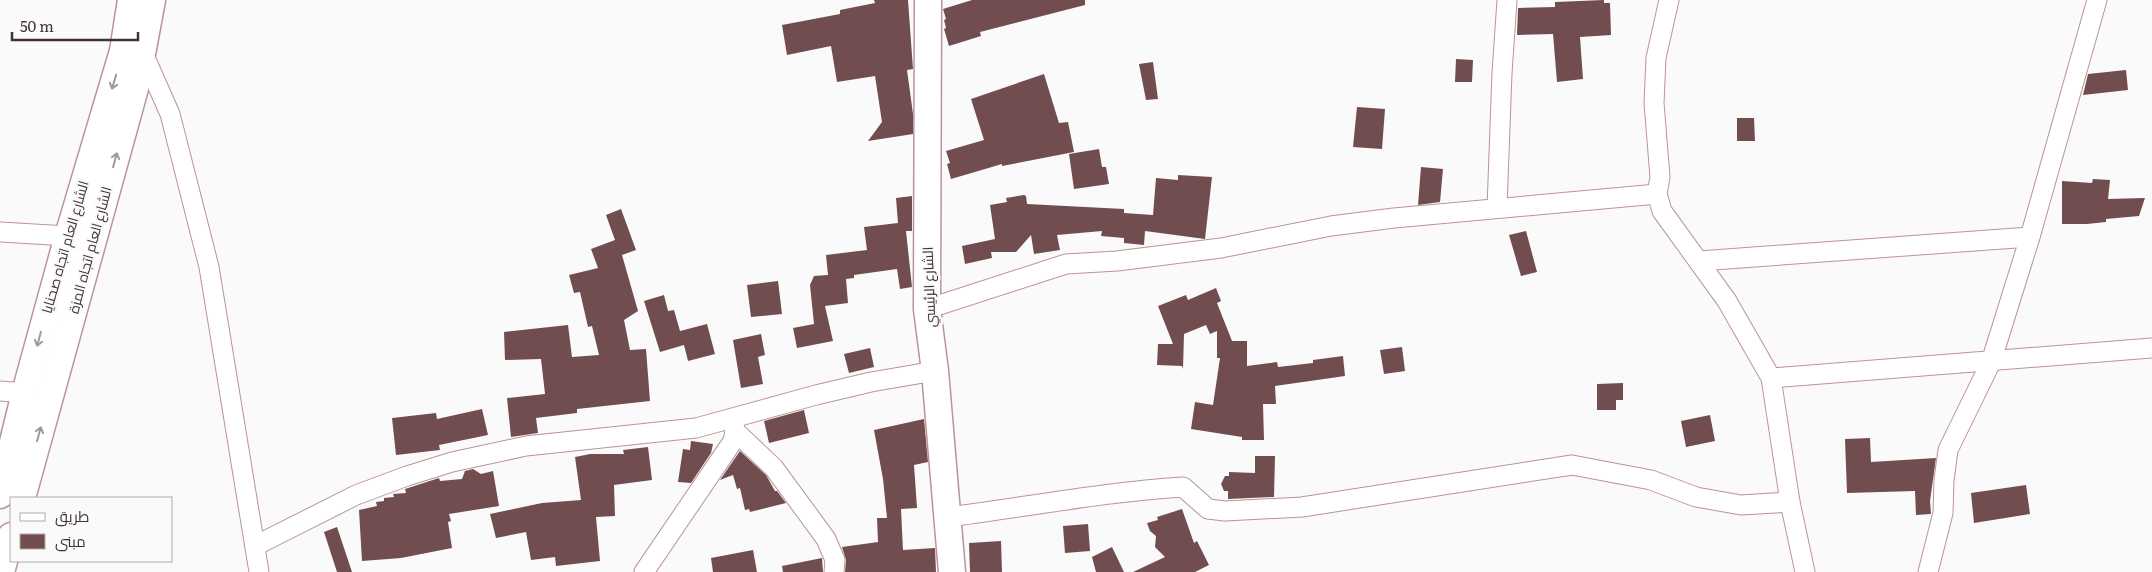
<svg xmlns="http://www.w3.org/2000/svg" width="2152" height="572" font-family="Literata,Cairo,serif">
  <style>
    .building { fill: #714d50 }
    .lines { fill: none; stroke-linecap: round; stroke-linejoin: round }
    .street-casing { stroke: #bc9396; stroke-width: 21 }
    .secondary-casing { stroke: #bc9396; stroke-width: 29 }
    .street { stroke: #fff; stroke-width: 19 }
    .secondary { stroke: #fff; stroke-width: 26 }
    .oneway { stroke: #a09899 }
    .labels { text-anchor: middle; stroke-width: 5; stroke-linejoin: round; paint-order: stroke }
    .street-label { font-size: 14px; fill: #423133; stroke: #fafafa }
  </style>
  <rect width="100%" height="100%" fill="#fafafa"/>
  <g class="building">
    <path d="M874,0H908L913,69L907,70L913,114V134L868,141L882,122L875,76L837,82L831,46L787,55L782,25L840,14V10L875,3Z"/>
    <path d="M972,0H1085V5L980,32L981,36L949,46L944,29L946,28L944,20L946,19L943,9Z"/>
    <path d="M1604,0V3H1610L1611,35L1580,37L1583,79L1557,82L1553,34L1517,35L1518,8L1555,7V2Z"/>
    <path d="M1456,59L1473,60L1472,82H1455Z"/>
    <path d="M1153,62L1158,99L1146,100L1139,64Z"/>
    <path d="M2126,70L2128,90L2083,95L2088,74Z"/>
    <path d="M1044,74L1059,123L1068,122L1074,152L1002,166V164L951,179L947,164L950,163L946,151L984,140L971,99Z"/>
    <path d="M1357,107L1385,109L1382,149L1353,147Z"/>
    <path d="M1737,118H1754L1755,141H1737Z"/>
    <path d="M1099,149L1102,167H1106L1109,184L1074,189L1069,154Z"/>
    <path d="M1421,167L1443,169L1440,202L1418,205Z"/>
    <path d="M1178,175L1212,177L1205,239L1145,231L1144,245L1124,243V238L1101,236L1102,231L1057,235L1060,250L1034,254L1031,235L1016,252H991L992,258L965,264L962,246L995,239L990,205L1007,202L1006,198L1024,195L1026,196L1027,204L1124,209V213L1153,215L1156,178L1178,180Z"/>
    <path d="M2093,179L2110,180L2108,199L2145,198L2139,216L2106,219V222L2087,224H2062V181L2092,183Z"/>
    <path d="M912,196V231H906L912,287L900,289L897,269L854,275V278L846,279L848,303L825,306L833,341L797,348L793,328L814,324L810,285L814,276L828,275L826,255L867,250L864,227L898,223L896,198Z"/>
    <path d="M621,209L636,250L622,255L638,311L624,320L630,350L646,349L650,401L577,409V413L536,418L538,433L511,437L507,398L545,394L541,359L505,360L504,332L568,325L572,357L599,355L592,326L588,327L580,292L574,293L569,275L598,268L591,249L615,240L606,215Z"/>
    <path d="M1526,231L1537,272L1521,276L1509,235Z"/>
    <path d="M778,281L782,314L751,317L747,285Z"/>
    <path d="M1216,288L1221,301L1217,303L1232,341H1247V366L1277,362L1278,367L1313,363V360L1343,356L1345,376L1275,386L1276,404H1263L1264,440H1242V437L1191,429L1195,402L1213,405L1220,358H1217V331L1210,334L1206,325L1184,334L1183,369L1182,366L1157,365L1158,344H1173L1158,306L1186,295L1188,300Z"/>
    <path d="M664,295L668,311L674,310L680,331L707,324L715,354L688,361L684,345L660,352L644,301Z"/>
    <path d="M761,334L765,355L758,357L763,384L741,388L733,340Z"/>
    <path d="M1402,347L1405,371L1384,374L1380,350Z"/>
    <path d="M870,348L874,367L849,373L844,354Z"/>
    <path d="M1623,383V400H1616V410H1597V384Z"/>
    <path d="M482,409L488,435L439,445L440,450L396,455L392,418L436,413L437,419Z"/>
    <path d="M804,410L809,433L769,443L764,421Z"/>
    <path d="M1710,415L1715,441L1686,447L1681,421Z"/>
    <path d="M924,419L928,462L914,465L917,508L901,509L903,550L935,548L936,572H845L846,560L842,547L878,542L877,518H887L883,479L874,430Z"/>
    <path d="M1870,438L1871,462L1936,458L1930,501L1931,514L1916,515L1915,491L1847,493L1845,439Z"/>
    <path d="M691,441L713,444L711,453L691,483L678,482L683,449L690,450Z"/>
    <path d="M648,447L652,480L614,485L615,516L596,517L600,561L556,566L555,557L531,560L526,532L496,538L490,514L542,503L581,500L575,457L590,454H624L623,450Z"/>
    <path d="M740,451L766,475L775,491H777L786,503L750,512L749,509L745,510L740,488L737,489L733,475L720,480Z"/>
    <path d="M1255,456H1275L1274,497L1228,499V491H1224L1221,484L1225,476H1229V472L1255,473Z"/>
    <path d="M473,469L481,474L493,471L499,506L449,514L451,521L448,522L452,548L401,558L362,561L359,510L377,506L376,502L384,501V498L394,497L393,494L406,493L405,489L439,478L440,481L462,479L465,471Z"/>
    <path d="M2026,485L2030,514L1974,523L1971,493Z"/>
    <path d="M1182,509L1194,543L1197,541L1209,565L1195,572H1133L1165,557L1155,547L1156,536L1150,531L1147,523L1158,520L1157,517Z"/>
    <path d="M1088,524L1090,551L1065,553L1063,526Z"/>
    <path d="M337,527L352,572H337L324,532Z"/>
    <path d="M1001,541L1002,572H970L969,543Z"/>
    <path d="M1112,547L1124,572H1096L1092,557Z"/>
    <path d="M753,550L757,572H713L711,558Z"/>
    <path d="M822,558L823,572H783L782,566Z"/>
  </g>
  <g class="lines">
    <g class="street-casing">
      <g id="street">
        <path d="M1669,0L1656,58L1654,103L1660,177L1657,194L1662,211L1727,301L1771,378L1790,502L1805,572"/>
        <path d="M143,53L170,114L209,267L259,572"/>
        <path d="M1497,208L1502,73L1507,0"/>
        <path d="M0,232L68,236"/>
        <path d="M1699,261L2030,237"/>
        <path d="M927,309L1066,264L1117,261L1221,248L1331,226L1394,218L1657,194"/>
        <path d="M1771,378L2152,348"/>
        <path d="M0,391L25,393"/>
        <path d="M735,431L774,468L826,539L835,560L834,572"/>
        <path d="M948,517C1027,507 1104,492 1183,487L1208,509L1225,511L1302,507L1572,465L1651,480L1696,497L1741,505L1790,502"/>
        <path d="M255,546L356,495L407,476L452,462L526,446L696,428L816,395L871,382L935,371"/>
        <path d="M644,572L733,441L735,431L733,419"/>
        <path d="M1928,572L1943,513L1944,480L1948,450L1991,362L2030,237L2097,0"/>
      </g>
    </g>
    <g class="secondary-casing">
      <g id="secondary">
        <path d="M928,0L927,309L935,371L952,572"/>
        <path d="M0,495L25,393L68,236L123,51L131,0"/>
        <path d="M22,498L137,81L152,0"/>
        <path d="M1,572L11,536"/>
      </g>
    </g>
    <use href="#street" class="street"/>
    <use href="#secondary" class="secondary"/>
  </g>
  <defs><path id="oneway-shaft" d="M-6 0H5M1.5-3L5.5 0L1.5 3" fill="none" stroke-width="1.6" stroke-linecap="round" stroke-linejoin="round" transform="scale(1.25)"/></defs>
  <g class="oneway">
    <use href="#oneway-shaft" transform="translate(114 82) rotate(107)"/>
    <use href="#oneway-shaft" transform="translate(115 160) rotate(-75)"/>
    <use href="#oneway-shaft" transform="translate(39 339) rotate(105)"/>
    <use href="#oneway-shaft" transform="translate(39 434) rotate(-75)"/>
  </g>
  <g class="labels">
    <g class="street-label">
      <text transform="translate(65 247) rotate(-74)" y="5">الشارع العام اتجاه صحنايا</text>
      <text transform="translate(90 250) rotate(-75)" y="5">الشارع العام اتجاه المزة</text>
      <text transform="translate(929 287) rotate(-92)" y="5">الشارع الرئيسي</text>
    </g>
  </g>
  <rect x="10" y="497" width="162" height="65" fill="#fafafa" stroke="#b0aaaa"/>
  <rect x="20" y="513" width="25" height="8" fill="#ffffff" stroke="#b0aaaa"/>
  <text x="55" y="522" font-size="15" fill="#423133">طريق</text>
  <rect x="20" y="534" width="25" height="15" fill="#714d50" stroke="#b0aaaa"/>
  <text x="55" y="547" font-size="15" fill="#423133">مبنى</text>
  <path d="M12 32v8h126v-8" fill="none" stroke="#423133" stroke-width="2.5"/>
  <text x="20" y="32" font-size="15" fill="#423133" stroke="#fafafa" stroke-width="4" paint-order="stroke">50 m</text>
</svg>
